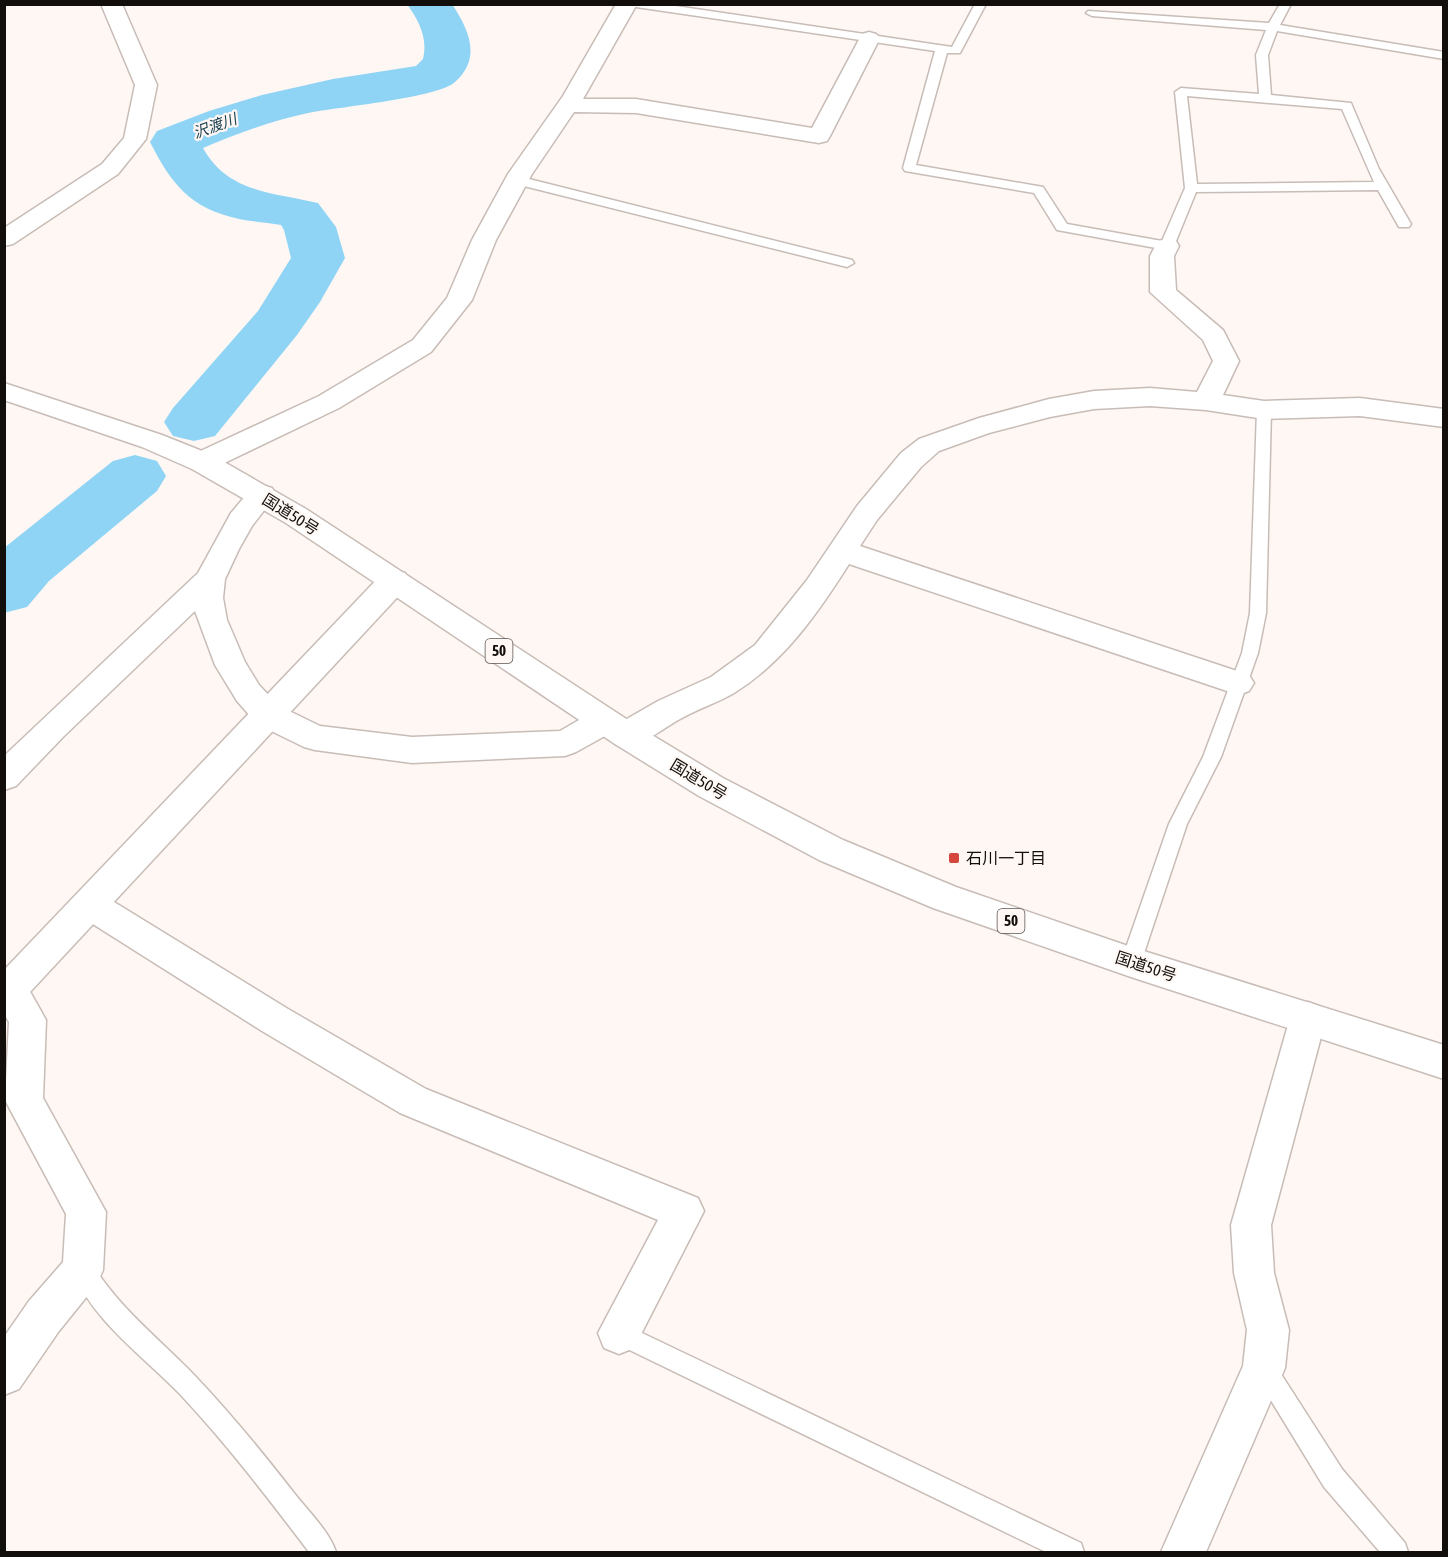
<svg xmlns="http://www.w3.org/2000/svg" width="1448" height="1557" font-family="'Asap Condensed','Noto Sans JP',sans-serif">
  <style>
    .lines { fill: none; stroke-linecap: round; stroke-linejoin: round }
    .stream { fill: #6a99af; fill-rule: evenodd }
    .river { fill: #90d4f5; fill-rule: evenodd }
    .service-casing { stroke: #c8bcb6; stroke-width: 3 }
    .minor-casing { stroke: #c8bcb6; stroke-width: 3 }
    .tertiary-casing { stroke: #c8bcb6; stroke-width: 3 }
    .trunk-casing { stroke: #c8bcb6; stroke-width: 3 }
    .service { fill: #fff; fill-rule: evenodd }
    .minor { fill: #fff; fill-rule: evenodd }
    .tertiary { fill: #fff; fill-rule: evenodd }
    .trunk { fill: #fff; fill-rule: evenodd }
    .poi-dot { fill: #d5473d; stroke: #fef7f3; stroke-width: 2 }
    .labels { text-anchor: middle; stroke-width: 4.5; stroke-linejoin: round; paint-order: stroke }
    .far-water-label { font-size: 15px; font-style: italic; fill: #184051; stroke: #fef7f3 }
    .shield { fill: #fef7f3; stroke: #595451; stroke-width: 1.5 }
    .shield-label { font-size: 15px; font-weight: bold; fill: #120e0c }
    .street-label { font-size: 16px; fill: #120e0c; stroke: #fef7f3 }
    .poi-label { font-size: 16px; fill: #120e0c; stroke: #fef7f3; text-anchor: start }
  </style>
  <rect width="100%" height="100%" fill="#fef7f3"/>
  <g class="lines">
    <path class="stream" d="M4,559L26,561L31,565L26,569L4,567Z"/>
    <g class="river">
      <path d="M407,4H452C469,30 482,58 455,82C438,98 337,107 308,113C272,121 237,133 203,148C228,193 272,192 318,203L336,227L345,258L320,302L297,335L215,436L194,441L173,436L164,422L173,408L258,311L291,258L284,230L281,225C267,222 252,222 239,219C190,208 172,185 150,142L157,131L209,111L262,95L333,79L416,66L423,59C428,38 419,21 407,4Z"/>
      <path d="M135,455L157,461L166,476L157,491L49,581L27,607L4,613V548L113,461Z"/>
    </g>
    <g class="service-casing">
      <g id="service">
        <path d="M631,4H662L952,47L975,4H986L960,53H947L916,165L1043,187L1067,224L1162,241L1185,188L1175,92L1181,88L1259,94L1256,55L1266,30L1092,16L1086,13L1088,11L1269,23L1280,4H1291L1280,25L1444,52V59L1277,31L1268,55L1271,95L1351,103L1379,169L1411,224L1409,227H1399L1378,190L1196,192L1174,246L1167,250L1057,230L1034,193L905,171L903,168L935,51L636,7ZM1187,96L1342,109L1374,182L1197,184Z"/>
        <path d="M517,176L852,260L854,263L847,267L512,183L511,180Z"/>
        <path d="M1264,405L1271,410L1266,613L1258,653L1221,757L1187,824L1141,962L1138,968L1131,970L1124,968L1121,962L1169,824L1203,757L1242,653L1250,613L1257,410Z"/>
        <path d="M83,1259L91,1262C118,1308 160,1339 196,1377C231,1414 263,1453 294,1493C308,1511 329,1531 336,1552H309C268,1498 226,1443 179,1393C142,1355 93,1321 72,1270L75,1262Z"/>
        <path d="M619,1322L1081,1543L1084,1552H1046L611,1341L608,1333L611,1325Z"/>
        <path d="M1264,1356L1272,1360L1342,1469L1405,1543L1408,1552H1380L1324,1487L1256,1376L1252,1368L1256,1360Z"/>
      </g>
    </g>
    <g class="minor-casing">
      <g id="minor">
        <path d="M101,4H122L157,85L146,139L118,174L13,244L4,246V228L102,164L124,138L135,85Z"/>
        <path d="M616,4H637L583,99H636L812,128L862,34L869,32L876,34L880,38L830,136L827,141L819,143L636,113L574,112L532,174L496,240L472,300L431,352L339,408L212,469L202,471L192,469L188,462L192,455L319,396L413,340L447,298L472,240L508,174L563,96Z"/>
        <path d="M1167,239L1176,241L1179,246L1174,256L1176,290L1223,330L1239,361L1223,395L1264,401L1360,398L1444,409V427L1360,416L1264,419L1206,410L1150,406L1094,409L1050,417L989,433L939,451L921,467L877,520L860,546L1249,675L1254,683L1249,691L1238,695L1227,691L849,564C818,613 784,662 734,693C717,703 697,709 680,719C660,730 638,751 615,744L610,735L612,732L576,752L565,756L412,763L315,750L304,747L257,724L237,701L215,665L195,611L64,736L16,786L4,790V756L198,573L231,513L252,488L262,485L272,488L276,495L252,526L239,549L225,579L223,598L227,620L245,662L259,685L279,706L320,726L412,737L560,731L593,712L604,709L615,712L620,721L618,724L658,701L711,677L755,645L807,580L857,506L901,453L919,439L979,418L1049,399L1094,391L1150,388L1197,392L1213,361L1203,340L1150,292V256L1158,241Z"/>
        <path d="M89,889L101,894L288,1009L426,1089L698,1198L704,1211L634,1348L619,1354L604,1348L598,1333L658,1220L400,1113L262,1031L77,914L71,904L77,894Z"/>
        <path d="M10,974L23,979L46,1020L43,1098L106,1212L103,1270L97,1284L59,1331L19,1389L4,1395V1337L29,1301L63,1262L66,1214L5,1100L9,1022L4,1014V976Z"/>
        <path d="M1308,1002L1321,1007L1326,1018L1271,1225L1274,1273L1289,1330L1285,1368L1206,1552H1161L1243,1366L1247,1330L1234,1273L1231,1225L1290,1018L1295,1007Z"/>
      </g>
    </g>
    <g class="tertiary-casing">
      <path id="tertiary" d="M394,570L405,573L409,581L405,589L17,1006L4,1011V970L383,573Z"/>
    </g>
    <g class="trunk-casing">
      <path id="trunk" d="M4,383L162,435L212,455L306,509L637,726L723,778L843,840L956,887L1131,947L1444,1045V1079L1131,977L933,908L819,860L699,796L615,744L286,523L192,469L142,447L4,400Z"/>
    </g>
    <use href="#service" class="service"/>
    <use href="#minor" class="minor"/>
    <use href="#tertiary" class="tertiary"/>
    <use href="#trunk" class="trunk"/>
  </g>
  <rect class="poi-dot" x="948" y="852" width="12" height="12" rx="3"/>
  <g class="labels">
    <g class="far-water-label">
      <text transform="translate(215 126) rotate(-20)" y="5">沢渡川</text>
    </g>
    <g class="shield">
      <rect x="485.5" y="639" width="27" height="24" rx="4.5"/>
      <rect x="997.5" y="909" width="27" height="24" rx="4.5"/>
    </g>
    <g class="shield-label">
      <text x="499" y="656">50</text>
      <text x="1011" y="926">50</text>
    </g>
    <g class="street-label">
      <text transform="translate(291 514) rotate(32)" y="6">国道50号</text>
      <text transform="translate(699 779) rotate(31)" y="6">国道50号</text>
      <text transform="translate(1146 966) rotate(18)" y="6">国道50号</text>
    </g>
    <g class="poi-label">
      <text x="966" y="864">石川一丁目</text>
    </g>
  </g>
  <rect width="1448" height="1557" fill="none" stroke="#120e0c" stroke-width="12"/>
</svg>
